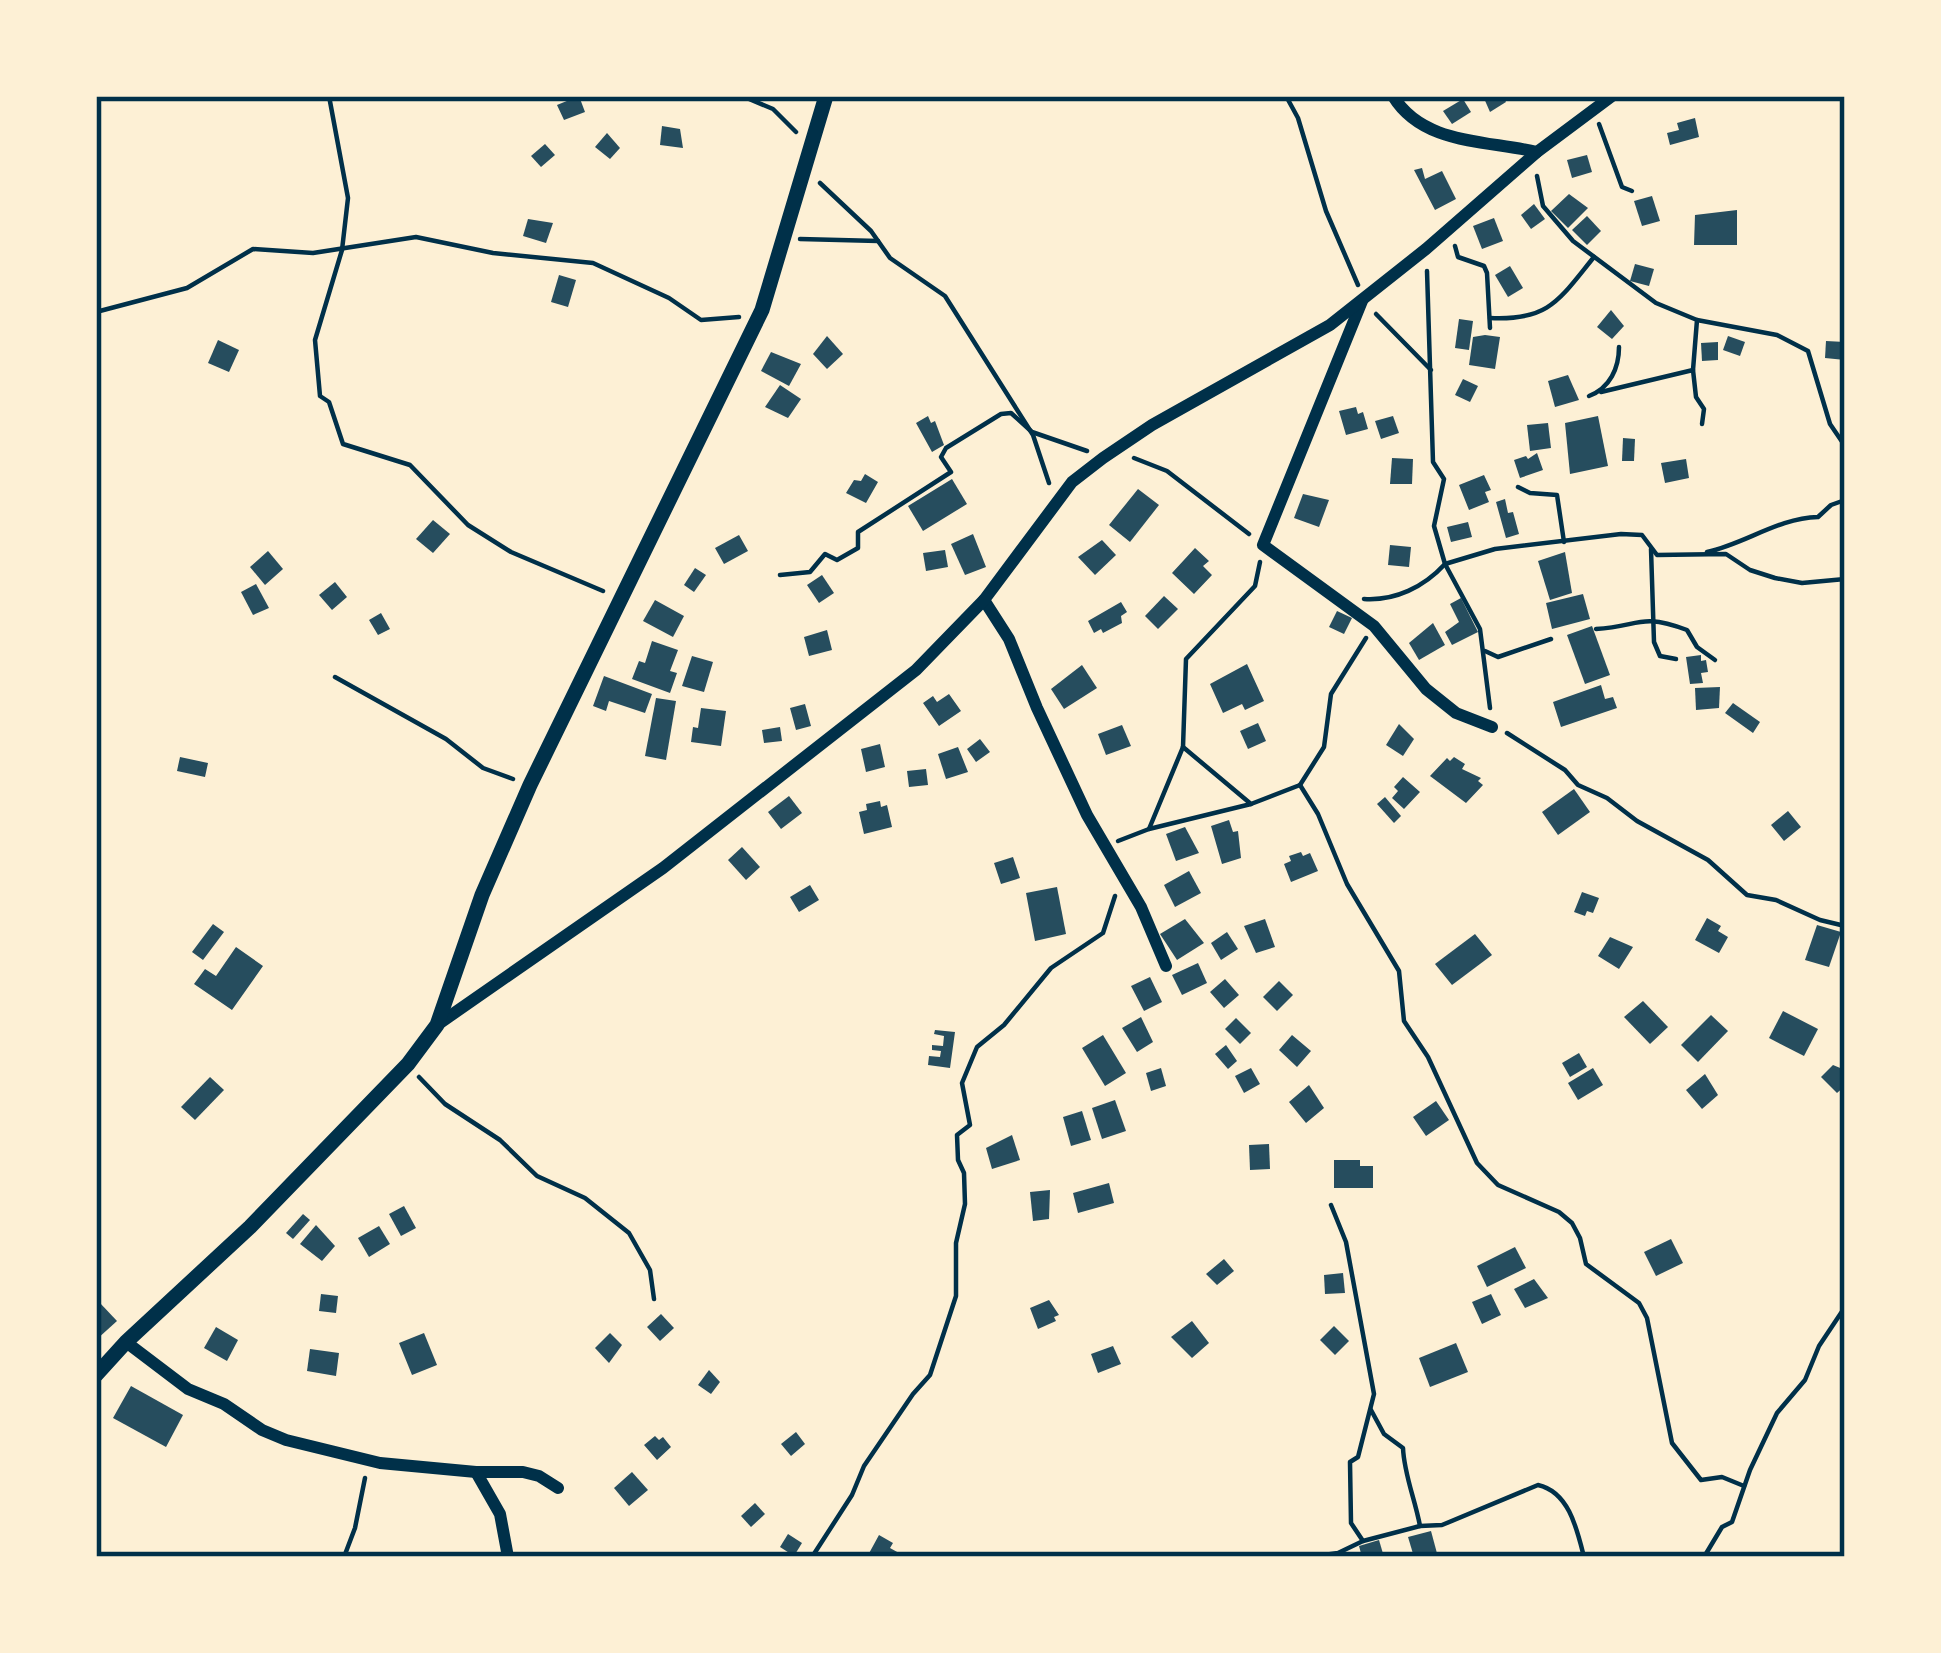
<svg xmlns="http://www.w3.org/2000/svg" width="1941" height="1653" font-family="Spectral,serif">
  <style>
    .building { fill: #264d5e }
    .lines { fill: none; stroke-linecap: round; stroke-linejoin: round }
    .path { stroke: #003049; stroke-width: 4.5 }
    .minor { stroke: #003049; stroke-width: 12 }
    .tertiary { stroke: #003049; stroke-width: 15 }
    .neatline { fill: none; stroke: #003049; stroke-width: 4.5 }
  </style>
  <rect width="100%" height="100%" fill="#fdf0d5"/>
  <g class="building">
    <path d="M579,96L585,112L564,120L557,105Z"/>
    <path d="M1483,96H1503L1506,102L1490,112Z"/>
    <path d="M1463,99L1471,112L1452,124L1443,111Z"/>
    <path d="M1695,118L1699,137L1670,145L1667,133L1679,130L1677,123Z"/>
    <path d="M662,126L680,129L683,148L660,145Z"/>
    <path d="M607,133L620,148L610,159L595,147Z"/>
    <path d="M545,144L555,155L541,167L531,156Z"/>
    <path d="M1587,155L1592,172L1572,178L1567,160Z"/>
    <path d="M1422,168L1425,179L1442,171L1456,199L1435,210L1414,170Z"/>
    <path d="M1569,194L1588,208L1568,228L1551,211Z"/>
    <path d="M1652,196L1660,221L1642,226L1634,201Z"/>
    <path d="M1534,204L1545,219L1531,229L1521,215Z"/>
    <path d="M1737,210V245H1694L1695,215Z"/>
    <path d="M1587,216L1601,231L1587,245L1572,230Z"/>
    <path d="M1494,218L1503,241L1482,249L1473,226Z"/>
    <path d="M528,219L553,223L546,243L523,236Z"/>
    <path d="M1635,264L1654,269L1649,286L1630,281Z"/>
    <path d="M1510,266L1523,288L1508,297L1495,275Z"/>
    <path d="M559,275L576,280L568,307L551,302Z"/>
    <path d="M1611,310L1624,326L1612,339L1597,327Z"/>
    <path d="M1459,319L1473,321L1469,350L1455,348Z"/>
    <path d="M1485,335L1500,337L1495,369L1469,365L1473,337Z"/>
    <path d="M827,336L843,354L827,369L813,354Z"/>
    <path d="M1728,336L1745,342L1740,356L1723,350Z"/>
    <path d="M218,340L239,350L229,372L208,363Z"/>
    <path d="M1826,341L1845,342V360L1825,358Z"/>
    <path d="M1718,342V360L1702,361L1701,343Z"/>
    <path d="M771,352L801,364L789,386L761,371Z"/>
    <path d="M1568,375L1579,400L1555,407L1548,381Z"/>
    <path d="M1463,379L1478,386L1470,402L1455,395Z"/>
    <path d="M780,385L801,399L788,418L765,407Z"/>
    <path d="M1356,407L1358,414L1363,412L1368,429L1346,435L1339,411Z"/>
    <path d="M928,416L931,423L935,421L944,445L932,452L916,423Z"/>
    <path d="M1393,416L1399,433L1381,439L1375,421Z"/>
    <path d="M1598,416L1608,466L1570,474L1565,423Z"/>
    <path d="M1548,423L1551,448L1530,451L1527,425Z"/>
    <path d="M1623,438L1635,439L1634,461H1622Z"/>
    <path d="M1537,453L1543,470L1520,478L1514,460L1526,456L1528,459Z"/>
    <path d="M1392,458L1413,459L1412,484H1390Z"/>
    <path d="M1686,459L1689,478L1665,483L1661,463Z"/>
    <path d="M865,474L878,482L866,503L846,493L854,480L861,481Z"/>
    <path d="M1484,475L1491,490L1485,492L1489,502L1469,510L1459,485Z"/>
    <path d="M952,479L967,504L923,531L908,506Z"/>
    <path d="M1138,489L1159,505L1130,542L1109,525Z"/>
    <path d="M1303,494L1329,500L1319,527L1294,518Z"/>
    <path d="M1505,499L1508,513L1513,512L1519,534L1506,538L1496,502Z"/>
    <path d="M433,520L450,534L433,553L416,539Z"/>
    <path d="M1468,522L1472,537L1451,542L1447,527Z"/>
    <path d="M973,534L986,567L965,575L951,544Z"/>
    <path d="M739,535L748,551L724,564L715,548Z"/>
    <path d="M1102,540L1116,555L1095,575L1078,557Z"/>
    <path d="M1390,545L1411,547L1409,567L1388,565Z"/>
    <path d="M1195,548L1209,561L1203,566L1212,575L1194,594L1172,573Z"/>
    <path d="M945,550L948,567L926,571L923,553Z"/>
    <path d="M268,551L283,569L265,585L250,567Z"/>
    <path d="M1565,552L1572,593L1550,600L1538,561Z"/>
    <path d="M695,568L706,575L694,592L684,585Z"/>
    <path d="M822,575L834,593L819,603L807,585Z"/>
    <path d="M335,582L347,597L332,610L319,595Z"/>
    <path d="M256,584L269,608L253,615L241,592Z"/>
    <path d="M1583,594L1590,619L1552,629L1546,603Z"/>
    <path d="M1164,596L1178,609L1158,629L1145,616Z"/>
    <path d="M1461,598L1478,632L1452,645L1445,632L1459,622L1450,604Z"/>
    <path d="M655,600L684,616L673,637L643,621Z"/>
    <path d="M1121,602L1127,612L1121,616L1122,623L1103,633L1101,629L1094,633L1088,621Z"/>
    <path d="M1337,611L1352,618L1344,634L1329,627Z"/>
    <path d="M381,613L390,629L378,635L369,620Z"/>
    <path d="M1433,623L1445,645L1419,660L1409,643Z"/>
    <path d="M1592,626L1610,675L1585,684L1567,635Z"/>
    <path d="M827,630L832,650L809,656L804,637Z"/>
    <path d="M652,641L678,650L670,671L677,673L670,693L632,679L639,661L645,663Z"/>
    <path d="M1701,655V661L1706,660L1708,672L1701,673L1703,683L1690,684L1686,657Z"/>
    <path d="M692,656L713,662L704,692L682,686Z"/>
    <path d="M1247,664L1264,701L1245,710L1242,704L1223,713L1210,684Z"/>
    <path d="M1082,665L1097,688L1064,709L1051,689Z"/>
    <path d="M604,676L652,694L645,713L609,701L606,711L593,706Z"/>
    <path d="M1601,685L1605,699L1613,697L1617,708L1561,727L1553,702Z"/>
    <path d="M1720,687L1719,708L1696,710L1695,688Z"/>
    <path d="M949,694L961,711L939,726L923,703L933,696L937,702Z"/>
    <path d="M656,698L676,701L666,760L645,756Z"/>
    <path d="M1733,703L1760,722L1753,733L1725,713Z"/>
    <path d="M805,704L811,726L796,730L790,708Z"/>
    <path d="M701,708L726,711L721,746L691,742L693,727L698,728Z"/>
    <path d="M1258,723L1266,741L1248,749L1240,731Z"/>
    <path d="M1399,724L1414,739L1403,756L1386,745Z"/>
    <path d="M1122,725L1131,746L1106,755L1098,734Z"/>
    <path d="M780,727L782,741L764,743L762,730Z"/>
    <path d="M980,739L990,752L976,762L967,749Z"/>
    <path d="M880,744L885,767L866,772L861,749Z"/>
    <path d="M958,747L968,772L946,779L938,754Z"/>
    <path d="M180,757L208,763L205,777L177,771Z"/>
    <path d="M1454,757L1465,764L1462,769L1481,778L1478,781L1483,785L1466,803L1430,776L1447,758L1450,761Z"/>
    <path d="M926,769L928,785L909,787L907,771Z"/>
    <path d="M1403,777L1420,792L1404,809L1392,798L1398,791L1394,787Z"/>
    <path d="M1574,789L1590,812L1558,835L1542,812Z"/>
    <path d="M789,796L802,813L781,829L768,812Z"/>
    <path d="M1385,797L1401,816L1394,823L1377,804Z"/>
    <path d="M880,801L881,807L887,805L892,827L864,834L859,812L867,810L866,804Z"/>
    <path d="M1788,811L1801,827L1784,841L1771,825Z"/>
    <path d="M1229,820L1233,832L1238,831L1241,858L1222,864L1211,826Z"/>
    <path d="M1185,827L1199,853L1176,861L1166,834Z"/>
    <path d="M742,847L760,867L746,880L728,860Z"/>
    <path d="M1301,852L1303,856L1310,853L1318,871L1291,882L1284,864L1291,861L1289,856Z"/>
    <path d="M1013,857L1020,878L1001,884L994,863Z"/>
    <path d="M1189,871L1201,893L1175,907L1164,885Z"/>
    <path d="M810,885L819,900L799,912L790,897Z"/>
    <path d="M1057,887L1066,934L1035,941L1026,893Z"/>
    <path d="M1582,892L1599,898L1593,913L1587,911L1585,916L1574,912Z"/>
    <path d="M1707,918L1721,926L1718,931L1728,937L1719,953L1695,940Z"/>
    <path d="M1185,919L1204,943L1177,960L1160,934Z"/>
    <path d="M1265,919L1275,947L1256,953L1244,926Z"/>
    <path d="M213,924L224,932L203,960L192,952Z"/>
    <path d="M1817,925L1841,932L1829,967L1805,960Z"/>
    <path d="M1227,932L1238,949L1221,960L1211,943Z"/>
    <path d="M1475,934L1492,955L1452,985L1435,964Z"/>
    <path d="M1610,937L1633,947L1619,969L1598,956Z"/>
    <path d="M236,947L263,966L232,1010L194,984L205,969L216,976Z"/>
    <path d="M1198,963L1207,983L1182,995L1172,975Z"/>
    <path d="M1150,977L1162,1002L1144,1011L1131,986Z"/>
    <path d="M1225,979L1239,995L1224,1008L1210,992Z"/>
    <path d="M1279,981L1293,995L1277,1011L1263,997Z"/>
    <path d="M1643,1001L1668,1027L1650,1044L1624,1017Z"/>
    <path d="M1783,1011L1818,1029L1804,1056L1769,1038Z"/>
    <path d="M1711,1015L1728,1031L1698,1062L1681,1045Z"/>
    <path d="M1141,1017L1153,1042L1137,1052L1122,1028Z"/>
    <path d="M1236,1018L1251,1033L1240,1044L1225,1029Z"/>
    <path d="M935,1030L955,1032L950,1068L928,1065L929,1056L940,1057L941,1051L932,1050V1045L943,1046L944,1036L934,1034Z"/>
    <path d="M1103,1035L1126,1073L1105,1086L1082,1048Z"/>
    <path d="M1292,1035L1311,1051L1297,1067L1279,1050Z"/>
    <path d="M1226,1045L1237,1061L1228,1069L1215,1054Z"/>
    <path d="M1579,1053L1587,1067L1570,1077L1562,1063Z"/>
    <path d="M1833,1065L1845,1070V1086L1837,1093L1821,1077Z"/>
    <path d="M1161,1068L1166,1086L1151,1091L1146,1073Z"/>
    <path d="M1251,1068L1260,1084L1244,1093L1235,1076Z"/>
    <path d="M1593,1068L1603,1085L1578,1100L1568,1083Z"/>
    <path d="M1705,1074L1718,1095L1702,1109L1686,1090Z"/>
    <path d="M210,1077L224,1090L195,1120L181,1107Z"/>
    <path d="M1309,1085L1324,1108L1306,1123L1289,1102Z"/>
    <path d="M1115,1100L1126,1131L1102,1139L1092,1108Z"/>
    <path d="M1436,1101L1449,1120L1426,1136L1413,1117Z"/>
    <path d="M1082,1111L1091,1140L1071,1146L1063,1117Z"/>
    <path d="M1012,1135L1020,1160L992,1169L986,1148Z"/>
    <path d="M1269,1144L1270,1169L1250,1170L1249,1145Z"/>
    <path d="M1334,1160H1360V1166H1373V1188H1334Z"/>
    <path d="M1109,1183L1114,1203L1078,1213L1073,1193Z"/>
    <path d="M1050,1190L1049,1219L1033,1221L1030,1192Z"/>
    <path d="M404,1206L416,1228L401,1236L389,1214Z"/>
    <path d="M303,1214L310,1220L293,1239L286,1233Z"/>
    <path d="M316,1225L335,1246L322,1261L300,1244Z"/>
    <path d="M379,1226L390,1244L369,1257L358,1238Z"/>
    <path d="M1671,1239L1683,1263L1656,1276L1644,1252Z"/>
    <path d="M1515,1247L1526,1268L1487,1287L1477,1266Z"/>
    <path d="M1224,1259L1234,1271L1217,1285L1206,1274Z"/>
    <path d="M1343,1273L1345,1293L1325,1294L1324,1275Z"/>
    <path d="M1534,1279L1548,1298L1525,1308L1514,1289Z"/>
    <path d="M321,1294L338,1296L336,1313L319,1311Z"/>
    <path d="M1491,1294L1501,1315L1482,1324L1472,1302Z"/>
    <path d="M1049,1300L1059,1315L1054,1317L1056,1321L1038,1329L1030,1308Z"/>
    <path d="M100,1303L117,1321L96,1340V1307Z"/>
    <path d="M661,1314L674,1328L660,1341L647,1327Z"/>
    <path d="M1192,1321L1209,1343L1192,1358L1171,1337Z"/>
    <path d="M1334,1326L1349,1341L1335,1355L1320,1340Z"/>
    <path d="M216,1327L238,1340L227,1361L204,1348Z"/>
    <path d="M424,1333L437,1365L412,1375L399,1343Z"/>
    <path d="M610,1333L622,1345L609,1363L595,1348Z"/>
    <path d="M1456,1343L1468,1372L1430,1387L1419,1358Z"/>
    <path d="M1113,1346L1121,1364L1098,1373L1091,1354Z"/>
    <path d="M310,1349L339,1353L336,1376L307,1371Z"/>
    <path d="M709,1370L720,1382L711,1394L698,1385Z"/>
    <path d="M131,1386L183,1415L166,1447L113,1418Z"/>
    <path d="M796,1432L805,1444L791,1456L781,1444Z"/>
    <path d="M655,1436L659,1440L663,1437L671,1447L657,1460L644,1445Z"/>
    <path d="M632,1472L648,1490L629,1506L614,1488Z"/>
    <path d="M755,1503L765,1514L751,1527L741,1516Z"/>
    <path d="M1431,1531L1438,1557H1414L1408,1537Z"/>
    <path d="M788,1534L802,1543L794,1556L780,1547Z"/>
    <path d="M879,1535L893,1543L890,1548L899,1553L897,1557H867Z"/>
    <path d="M1379,1540L1384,1557H1362L1359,1546Z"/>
  </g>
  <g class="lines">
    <g class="path">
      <path d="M329,96L348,198L342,250L315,340L320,396L329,402L343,444L410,465L468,525L511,552L603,591"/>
      <path d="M742,96L773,109L796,132"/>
      <path d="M1286,96L1298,118L1326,211L1358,285"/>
      <path d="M1599,124L1622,187L1632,191"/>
      <path d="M1537,176L1543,206L1573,241L1656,303L1697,320L1693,370"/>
      <path d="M820,183L871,231L890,258L945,296L1033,435L1049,483"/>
      <path d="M800,239L878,241"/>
      <path d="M1455,246L1458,257L1484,266L1487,273L1490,328"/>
      <path d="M96,312L187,288L253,249L313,253L416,237L493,253L593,263L669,298L701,320L739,317"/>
      <path d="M1376,314L1431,370"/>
      <path d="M1490,318C1549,321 1559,300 1594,257"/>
      <path d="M1697,320L1777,335L1808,351L1830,424L1845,446"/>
      <path d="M1601,392L1693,370L1696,397L1704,409L1702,424"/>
      <path d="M1589,396C1610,388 1619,368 1619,347"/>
      <path d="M1134,458L1167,471L1249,534"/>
      <path d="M1518,487L1530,493L1557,495L1564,542"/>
      <path d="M1651,549L1654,642L1660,656L1676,659"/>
      <path d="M1707,552C1745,544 1778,518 1818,517L1831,505L1845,500"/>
      <path d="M780,575L810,572L825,554L837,560L858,548V532L951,472L941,457L946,448L1001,414L1011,413L1032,432L1087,451"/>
      <path d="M1364,599C1395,601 1424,587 1445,564L1434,526L1444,479L1433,462L1427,271"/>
      <path d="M1596,629C1640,627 1638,612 1687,630L1697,647L1715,660"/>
      <path d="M1485,651L1498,657L1551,639"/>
      <path d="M335,677L446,739L483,768L513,779"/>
      <path d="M1490,708L1480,629L1445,564L1495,549L1621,534L1642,535L1657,555L1726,554L1750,570L1775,578L1802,583L1845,579"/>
      <path d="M1507,733L1565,770L1578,785L1607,798L1637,821L1708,860L1747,895L1776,900L1820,920L1845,926"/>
      <path d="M1183,747L1251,804L1300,785L1324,747L1331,694L1366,638"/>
      <path d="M1300,785L1318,814L1347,884L1399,971L1404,1021L1428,1057L1477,1163L1498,1185L1559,1212L1572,1223L1580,1238L1586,1264L1639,1303L1647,1318L1672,1443L1701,1480L1722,1477L1744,1486"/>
      <path d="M1149,829L1183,747L1186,659L1255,586L1260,562"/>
      <path d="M1118,841L1149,829L1251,804"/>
      <path d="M419,1077L445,1104L500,1140L537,1176L585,1198L629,1233L650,1270L654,1299"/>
      <path d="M1331,1205L1346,1242L1374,1394L1358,1457L1350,1462L1351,1523L1363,1541"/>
      <path d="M1371,1410L1384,1434L1403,1448C1404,1474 1415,1499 1420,1526"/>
      <path d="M344,1557L355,1528L365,1478"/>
      <path d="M812,1557L852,1495L864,1466L913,1394L930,1375L956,1296V1243L965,1204L964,1173L958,1160L957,1135L970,1125L962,1083L977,1047L1004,1025L1051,968L1103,933L1115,896"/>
      <path d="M1310,1557L1338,1553L1363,1541L1420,1526L1442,1525L1538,1485C1569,1492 1577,1529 1584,1557"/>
      <path d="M1704,1557L1722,1527L1732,1522L1750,1470L1777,1413L1805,1380L1819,1346L1845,1307"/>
    </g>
    <g class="minor">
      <path d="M1393,96C1423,145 1486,140 1537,152"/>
      <path d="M1362,301L1263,545L1374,626L1426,689L1456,713L1492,727"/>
      <path d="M984,600L1009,639L1037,708L1087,815L1141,907L1166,966"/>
      <path d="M437,1025L663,868L916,670L984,600L1072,482L1103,458L1152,425L1330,325L1426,249L1537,152L1612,96"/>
      <path d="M126,1342L188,1389L224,1404L262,1430L286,1440L380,1463L476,1472H523L539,1476L558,1488"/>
      <path d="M476,1472L500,1514L508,1557"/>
    </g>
    <path class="tertiary" d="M96,1375L126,1342L250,1227L408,1064L437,1025L482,895L530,785L762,310L826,96"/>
  </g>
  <rect width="1941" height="1653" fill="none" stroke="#fdf0d5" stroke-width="198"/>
  <rect x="99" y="99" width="1743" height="1455" class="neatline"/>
</svg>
